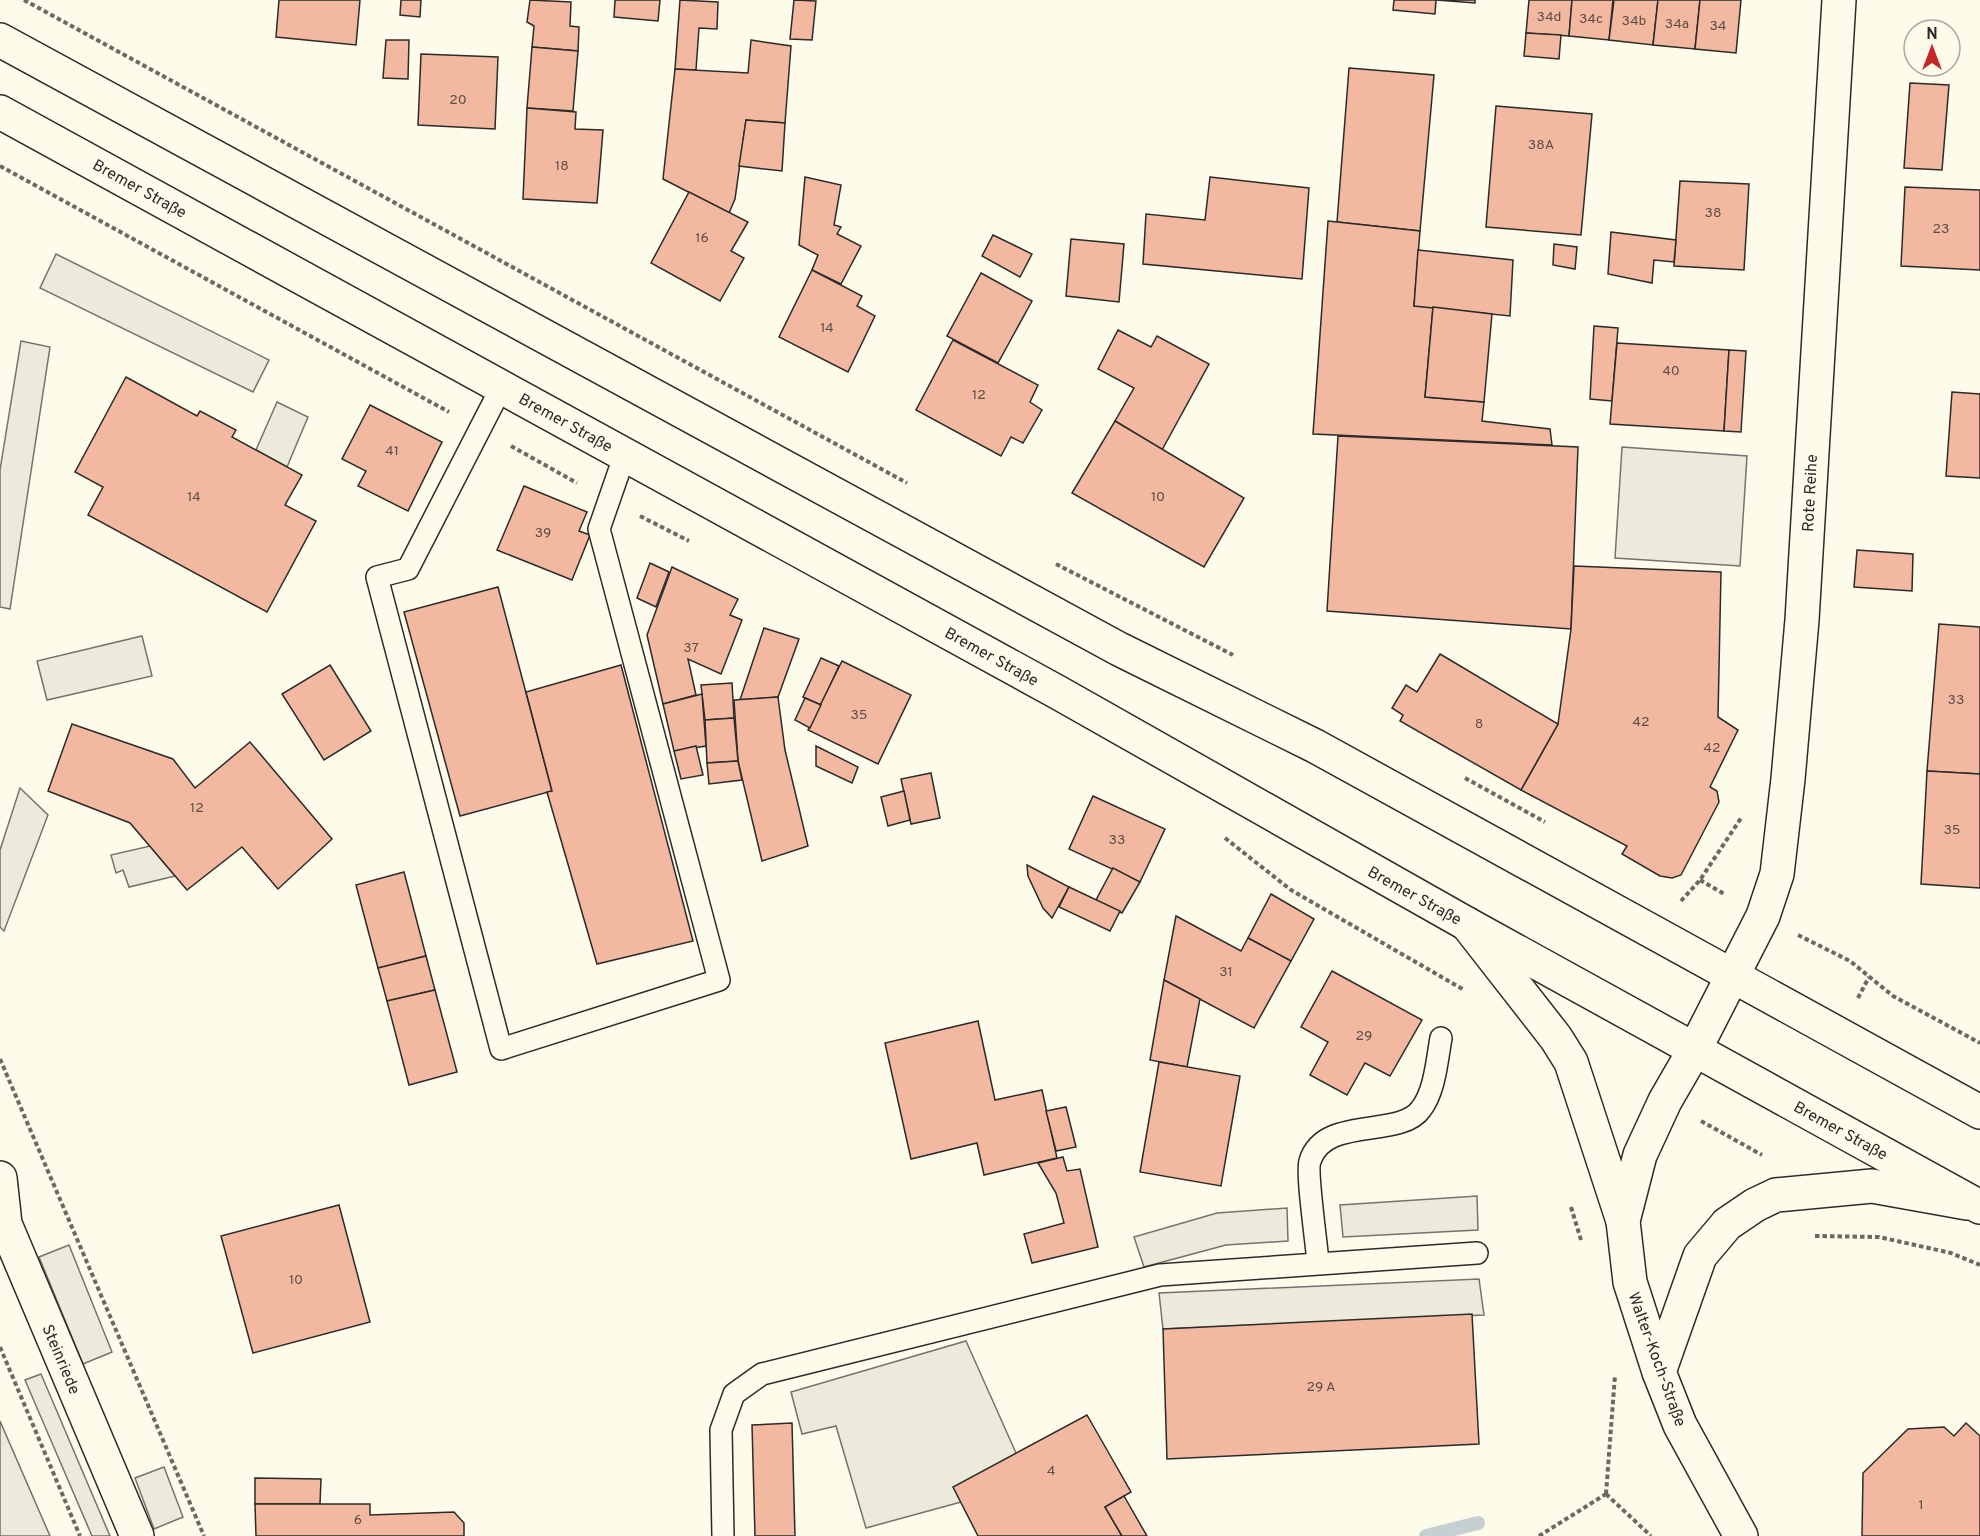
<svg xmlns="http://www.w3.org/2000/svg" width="1980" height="1536" font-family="Overpass,sans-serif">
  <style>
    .parking { fill: #eceadb; stroke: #74746e; stroke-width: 1.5 }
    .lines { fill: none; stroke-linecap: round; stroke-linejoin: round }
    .stream { stroke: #c7d0d0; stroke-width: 14 }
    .building { fill: #f2b8a0; stroke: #2b2b2b; stroke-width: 1.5 }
    .lane-casing { stroke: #2b2b2b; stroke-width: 24 }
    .street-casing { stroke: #2b2b2b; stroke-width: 36 }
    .secondary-casing { stroke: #2b2b2b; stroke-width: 36 }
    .primary-casing { stroke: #2b2b2b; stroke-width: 36 }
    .path { stroke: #6a6964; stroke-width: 4; stroke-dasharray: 4.5 3; stroke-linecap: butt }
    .lane { stroke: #fdfbea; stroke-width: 21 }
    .street { stroke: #fdfbea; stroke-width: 33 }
    .secondary { stroke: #fdfbea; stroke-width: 33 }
    .primary { stroke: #fdfbea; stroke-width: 33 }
    .labels { text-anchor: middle; stroke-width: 4.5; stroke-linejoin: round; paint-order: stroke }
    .number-label { font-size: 14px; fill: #5d4e48 }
    .street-label { font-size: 16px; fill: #2b2b2b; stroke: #fdfbea }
  </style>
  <rect width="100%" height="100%" fill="#fdfbea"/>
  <g class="parking">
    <path d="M56,254L269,360L253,392L40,288Z"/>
    <path d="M21,341L50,347L10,609L0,607V470Z"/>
    <path d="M277,402L308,417L287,467L256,450Z"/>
    <path d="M1622,447L1747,456L1740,566L1615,558Z"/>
    <path d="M142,636L152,676L47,700L37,661Z"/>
    <path d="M20,788L48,815L4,931L0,927V850Z"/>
    <path d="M150,846L175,876L129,887L123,870L116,873L111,855Z"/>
    <path d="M1477,1196L1478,1230L1343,1237L1340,1205Z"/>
    <path d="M1287,1208L1288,1241L1226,1245L1144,1267L1134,1237L1217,1213Z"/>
    <path d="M69,1245L112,1352L83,1364L39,1257Z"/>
    <path d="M1479,1279L1484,1315L1163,1329L1159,1293Z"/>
    <path d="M966,1341L1016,1453L961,1502L866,1528L836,1426L802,1434L791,1392Z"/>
    <path d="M41,1374L110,1536H92L25,1380Z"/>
    <path d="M0,1421L50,1536H0Z"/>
    <path d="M164,1467L183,1517L154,1529L135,1478Z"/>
  </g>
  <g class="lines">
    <path class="stream" d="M1426,1536L1478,1523"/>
  </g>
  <g class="building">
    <path d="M279,0H360L356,45L276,37Z"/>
    <path d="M401,0H421L420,17L400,15Z"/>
    <path d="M530,0L571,2L570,26L579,27L578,51L532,47L534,26L527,22Z"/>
    <path d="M615,0H660L658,21L614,17Z"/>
    <path d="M680,0L718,2L717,29L699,28L696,70L675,69Z"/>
    <path d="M794,0L816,1L812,40L790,39Z"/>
    <path d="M1394,0H1436L1435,14L1393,10Z"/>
    <path d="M1436,0H1475V3Z"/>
    <path d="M1529,0H1572L1569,36L1526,33Z"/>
    <path d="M1572,0H1613L1609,40L1569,36Z"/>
    <path d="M1614,0H1658L1653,45L1609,40Z"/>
    <path d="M1658,0H1700L1695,49L1653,45Z"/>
    <path d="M1700,0H1741L1736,53L1695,49Z"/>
    <path d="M1526,33L1561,35L1559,59L1524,56Z"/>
    <path d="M386,40H409L408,79L383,78Z"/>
    <path d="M751,40L791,46L785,123L746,120L735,199L729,213L663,179L675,69L748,73Z"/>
    <path d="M532,47L578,51L573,111L527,108Z"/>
    <path d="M421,54L498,57L495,129L418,125Z"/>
    <path d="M1349,68L1434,75L1420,231L1337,222Z"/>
    <path d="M1910,83L1949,85L1942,170L1904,168Z"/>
    <path d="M1496,106L1592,114L1581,235L1486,227Z"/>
    <path d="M527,108L576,112L575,129L603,130L597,203L523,199Z"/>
    <path d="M746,120L785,123L782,171L739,166Z"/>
    <path d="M805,177L841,185L834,225L841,227L837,234L861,246L841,284L812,270L818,255L799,245Z"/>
    <path d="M1210,177L1309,188L1302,279L1143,264L1146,214L1205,220Z"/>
    <path d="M1680,181L1749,184L1744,270L1674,266Z"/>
    <path d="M1905,187L1980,190V270L1901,266Z"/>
    <path d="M689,192L748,222L731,251L744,258L720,301L651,263Z"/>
    <path d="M1328,221L1420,231L1414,306L1433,307L1425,397L1484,402L1482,421L1550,429L1552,445L1313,434Z"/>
    <path d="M1611,232L1676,240L1674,262L1654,260L1652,283L1608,274Z"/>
    <path d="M993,235L1032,254L1020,277L982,256Z"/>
    <path d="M1071,239L1124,244L1119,302L1066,296Z"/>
    <path d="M1554,244L1577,247L1575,269L1553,265Z"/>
    <path d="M1418,250L1513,260L1510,316L1414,306Z"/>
    <path d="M812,270L862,296L857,306L875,316L848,372L779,337Z"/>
    <path d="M981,273L1032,301L998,363L947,336Z"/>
    <path d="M1433,307L1492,314L1484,402L1425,397Z"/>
    <path d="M1594,326L1618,328L1612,401L1590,399Z"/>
    <path d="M1118,330L1151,347L1157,336L1209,364L1162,450L1115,421L1134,388L1098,369Z"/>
    <path d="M953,340L1038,385L1030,402L1042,410L1023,443L1011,437L1001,456L916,410Z"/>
    <path d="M1617,343L1729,350L1724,431L1610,424Z"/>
    <path d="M1729,350L1746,351L1741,432L1724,431Z"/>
    <path d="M126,377L197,416L200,411L236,430L232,437L302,475L285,505L316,521L267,612L88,515L103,487L75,472Z"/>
    <path d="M1952,392L1980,394V478L1946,476Z"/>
    <path d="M370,405L442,442L408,511L358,486L366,471L342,459Z"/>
    <path d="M1115,421L1244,498L1204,567L1072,493Z"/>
    <path d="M1338,436L1578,447L1571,629L1327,611Z"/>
    <path d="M524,486L587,512L579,531L590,535L572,580L497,550Z"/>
    <path d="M1857,550L1913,554L1912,591L1854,587Z"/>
    <path d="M650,563L669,572L656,607L637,598Z"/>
    <path d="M1574,566L1721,572L1718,717L1738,730L1710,787L1717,791L1719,802L1681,875L1672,878L1660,876L1622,854L1627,846L1521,790L1558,724L1571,629Z"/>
    <path d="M672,567L738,599L730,615L742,620L721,674L688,659L696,695L663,704L647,635Z"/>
    <path d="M498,587L552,791L460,816L404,612Z"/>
    <path d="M1939,624L1980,627V774L1927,771Z"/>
    <path d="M764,628L799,639L778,697L740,700Z"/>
    <path d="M1440,654L1558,724L1521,790L1400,721L1403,715L1392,708L1406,685L1417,692Z"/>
    <path d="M821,658L839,666L821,705L803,697Z"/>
    <path d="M842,661L911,695L878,764L808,730Z"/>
    <path d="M330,665L371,731L324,760L282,694Z"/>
    <path d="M621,665L693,941L597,964L547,792L552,791L526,692Z"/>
    <path d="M732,683L734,718L705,720L701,685Z"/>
    <path d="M702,694L706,746L674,751L663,704Z"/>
    <path d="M778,697L785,750L808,846L762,861L738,761L734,700Z"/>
    <path d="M805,698L821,705L810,728L795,720Z"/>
    <path d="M734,718L738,761L707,763L705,720Z"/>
    <path d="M72,724L173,759L195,788L250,742L332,839L278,889L242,847L187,890L130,823L48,791Z"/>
    <path d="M696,746L703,775L681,779L674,751Z"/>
    <path d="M816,746L858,767L852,783L816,766Z"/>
    <path d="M738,761L742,780L709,784L707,763Z"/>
    <path d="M1927,771L1980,774V888L1921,884Z"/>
    <path d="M931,773L940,818L911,824L901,779Z"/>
    <path d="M904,791L910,820L888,826L881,797Z"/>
    <path d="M1093,796L1165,829L1140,882L1069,849Z"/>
    <path d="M1027,865L1069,887L1052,918L1043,908L1028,876Z"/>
    <path d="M1113,868L1140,882L1122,913L1096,900Z"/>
    <path d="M404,872L426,956L378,968L356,885Z"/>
    <path d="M1069,887L1120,911L1110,931L1059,907Z"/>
    <path d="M1271,894L1314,919L1291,961L1248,938Z"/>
    <path d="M1176,916L1241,951L1248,938L1291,961L1254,1028L1164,980Z"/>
    <path d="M426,956L435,990L387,1001L378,968Z"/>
    <path d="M1332,971L1422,1020L1390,1076L1365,1063L1347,1095L1310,1075L1328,1042L1301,1027Z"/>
    <path d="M1164,980L1200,999L1187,1067L1150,1060Z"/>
    <path d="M435,990L457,1072L409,1085L387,1001Z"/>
    <path d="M978,1021L995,1100L1042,1090L1057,1158L984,1175L977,1143L911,1159L885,1043Z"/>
    <path d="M1159,1062L1240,1076L1221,1186L1140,1172Z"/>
    <path d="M1066,1107L1076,1147L1056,1151L1046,1111Z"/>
    <path d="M1063,1157L1067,1171L1080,1169L1098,1247L1032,1263L1024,1234L1064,1223L1056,1193L1038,1163Z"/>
    <path d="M339,1205L370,1322L253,1353L221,1236Z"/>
    <path d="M1472,1314L1479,1444L1167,1459L1163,1329Z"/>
    <path d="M1087,1415L1131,1492L1105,1507L1122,1536H978L953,1487Z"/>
    <path d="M792,1423L795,1536H755L752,1425Z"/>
    <path d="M1966,1423L1980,1436V1536H1862L1863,1473L1908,1429L1944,1427L1954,1436Z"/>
    <path d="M255,1478L321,1479L320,1504H255Z"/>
    <path d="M1124,1496L1147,1536H1122L1105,1507Z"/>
    <path d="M255,1504H370V1515L454,1512L464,1523V1536H256Z"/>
  </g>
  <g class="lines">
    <g class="lane-casing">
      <g id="lane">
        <path d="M502,386L408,569L377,577L501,1049L719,980L599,529L625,454"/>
        <path d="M1318,1263C1317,1246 1306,1172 1310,1161C1324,1115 1400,1139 1421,1109C1435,1091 1437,1060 1441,1038"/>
        <path d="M723,1536L721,1430L734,1394L762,1374L1160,1275L1477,1253"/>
      </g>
    </g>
    <g class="street-casing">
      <path id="street" d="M0,1178L5,1224L137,1536"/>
    </g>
    <g class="secondary-casing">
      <g id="secondary">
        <path d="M1467,924L1556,1038L1571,1062L1623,1221"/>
        <path d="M1659,1372L1700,1256L1727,1224L1755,1205L1776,1195L1872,1186L1967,1203"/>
        <path d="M1741,1536L1680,1425L1659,1372L1630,1282L1623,1221L1640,1155L1665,1101L1695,1049L1763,916L1777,874L1788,779L1802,620L1839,0"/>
      </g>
    </g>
    <g class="primary-casing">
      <g id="primary">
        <path d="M0,40L1119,649L1315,746L1980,1112"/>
        <path d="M0,112L1059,693L1467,924L1980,1207"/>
      </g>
    </g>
    <g class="path">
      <path d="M24,0L907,483"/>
      <path d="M0,166L449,412"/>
      <path d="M511,446L577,483"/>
      <path d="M640,516L689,541"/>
      <path d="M1056,564L1233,655"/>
      <path d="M1465,778L1545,822"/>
      <path d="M1225,838L1291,890L1464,990"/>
      <path d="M1700,880L1726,895"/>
      <path d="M1681,901L1700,880L1741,818"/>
      <path d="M1798,935L1850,961L1893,996L1980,1043"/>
      <path d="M1858,998L1869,977"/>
      <path d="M0,1059L204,1536"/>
      <path d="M1701,1121L1762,1155"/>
      <path d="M1571,1207L1581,1240"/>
      <path d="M1815,1236L1879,1237L1951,1253L1980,1265"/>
      <path d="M0,1347L80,1536"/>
      <path d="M1606,1494L1615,1375"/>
      <path d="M1606,1494L1651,1536"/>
      <path d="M1539,1536L1606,1494"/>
    </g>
    <use href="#lane" class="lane"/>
    <use href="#street" class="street"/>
    <use href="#secondary" class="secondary"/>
    <use href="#primary" class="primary"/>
  </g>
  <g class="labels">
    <g class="number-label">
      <text x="1549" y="21">34d</text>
      <text x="1591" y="23">34c</text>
      <text x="1634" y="25">34b</text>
      <text x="1677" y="28">34a</text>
      <text x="1718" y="30">34</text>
      <text x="458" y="104">20</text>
      <text x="1541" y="149">38A</text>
      <text x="562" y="170">18</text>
      <text x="1713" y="217">38</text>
      <text x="1941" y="233">23</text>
      <text x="702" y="242">16</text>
      <text x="827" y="332">14</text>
      <text x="1671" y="375">40</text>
      <text x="979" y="399">12</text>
      <text x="392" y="455">41</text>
      <text x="194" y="501">14</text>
      <text x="1158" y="501">10</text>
      <text x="543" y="537">39</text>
      <text x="691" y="652">37</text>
      <text x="1956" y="704">33</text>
      <text x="859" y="719">35</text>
      <text x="1641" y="726">42</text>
      <text x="1479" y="728">8</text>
      <text x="1712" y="752">42</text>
      <text x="197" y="812">12</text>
      <text x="1952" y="834">35</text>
      <text x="1117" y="844">33</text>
      <text x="1226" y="976">31</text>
      <text x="1364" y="1040">29</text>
      <text x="296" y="1284">10</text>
      <text x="1321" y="1391">29 A</text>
      <text x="1051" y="1475">4</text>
      <text x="1921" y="1509">1</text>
      <text x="358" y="1524">6</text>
    </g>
    <g class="street-label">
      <text transform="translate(140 188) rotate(29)" y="6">Bremer Straße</text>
      <text transform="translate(566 422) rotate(29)" y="6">Bremer Straße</text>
      <text transform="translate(1809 493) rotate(-87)" y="6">Rote Reihe</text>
      <text transform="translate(992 656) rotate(29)" y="6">Bremer Straße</text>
      <text transform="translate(1415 895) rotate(29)" y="6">Bremer Straße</text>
      <text transform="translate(1841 1130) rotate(29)" y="6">Bremer Straße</text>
      <text transform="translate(62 1359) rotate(67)" y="6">Steinriede</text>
      <text transform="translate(1658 1359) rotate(70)" y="6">Walter-Koch-Straße</text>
    </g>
  </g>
  <g transform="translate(1932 48)"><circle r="28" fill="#fdfbea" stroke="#a9a89e" stroke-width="1.5"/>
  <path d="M0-4.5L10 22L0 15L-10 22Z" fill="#c62828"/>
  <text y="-9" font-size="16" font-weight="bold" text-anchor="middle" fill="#2b2b2b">N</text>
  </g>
</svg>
